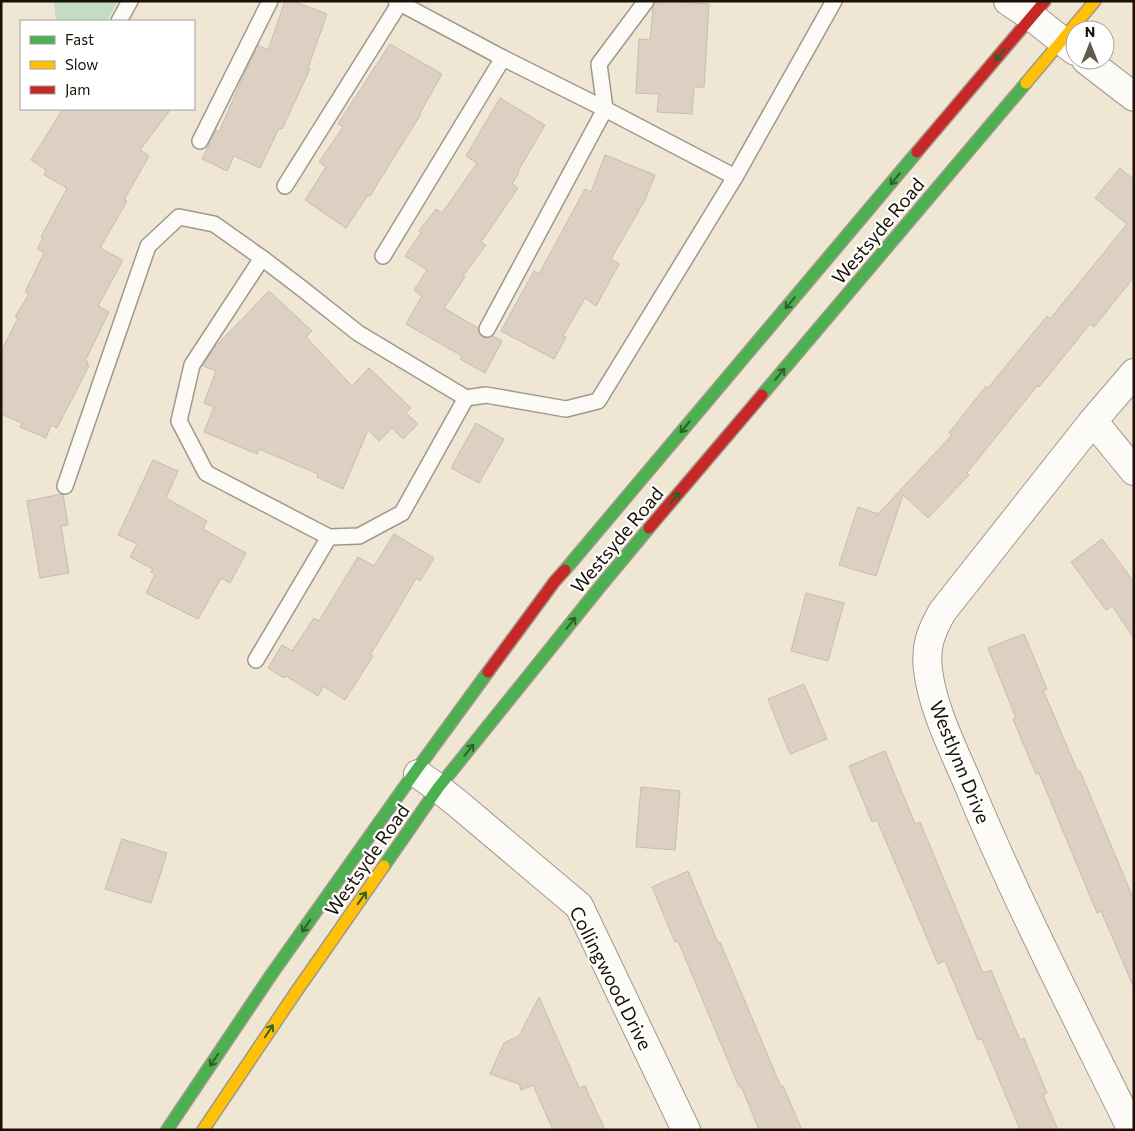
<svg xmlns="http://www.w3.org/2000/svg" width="1135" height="1131" font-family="Commissioner,sans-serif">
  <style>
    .green { fill: #c4dcc4 }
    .building { fill: #ddd0c3; stroke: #c7bcb1 }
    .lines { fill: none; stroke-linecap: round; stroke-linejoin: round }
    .lane-casing { stroke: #a0998b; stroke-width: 18 }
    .street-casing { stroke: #a0998b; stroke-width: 30 }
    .fast-casing { stroke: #a0998b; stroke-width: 14 }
    .slow-casing { stroke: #a0998b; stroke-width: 14 }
    .jam-casing { stroke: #a0998b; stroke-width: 14 }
    .lane { stroke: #fdfbf8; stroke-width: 15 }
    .street { stroke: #fdfbf8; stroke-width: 28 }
    .fast { stroke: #4caf50; stroke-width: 11 }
    .slow { stroke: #ffc107; stroke-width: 11 }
    .jam { stroke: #c62828; stroke-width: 11 }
    .oneway { stroke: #32602b }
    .labels { text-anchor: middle; stroke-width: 4.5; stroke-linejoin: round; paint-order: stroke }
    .street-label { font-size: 19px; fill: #181206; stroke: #fff }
  </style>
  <rect width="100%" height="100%" fill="#efe6d3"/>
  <path class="green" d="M54,1H118L107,21H56Z"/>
  <g class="building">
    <path d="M285,1H293L327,14L308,68L310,69L282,129L279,128L260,168L234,156L227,171L202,159L216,130L219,132L243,77L258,45L268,50Z"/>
    <path d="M664,1L709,4L704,87H694L692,114L657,112L659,94L636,93L639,39L650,40L653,8L655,3H664Z"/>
    <path d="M390,44L442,74L420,113L421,114L399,149L370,196L368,195L346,228L305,200L326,167L319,162L343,127L338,124Z"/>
    <path d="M500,98L545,125L518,171L519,172L512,184L518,188L481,242L486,245L463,276L465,277L444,308L478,328L479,333L482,337L488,338L493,336L502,341L485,373L460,359L462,356L406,324L422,296L414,290L427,270L405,256L421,233L419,231L436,209L442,213L477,163L466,156Z"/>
    <path d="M63,109H171L140,150L149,156L124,200L127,201L100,248L123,260L98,306L109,312L85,361L88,362L87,365L89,366L57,428L51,425L46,438L20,427L22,423L1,414V352L18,318L15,317L29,294L25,292L44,253L37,249L43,238L41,237L67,188L44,175L46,170L31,160Z"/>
    <path d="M605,155L655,175L645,200L611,259L619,264L596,306L585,298L563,336L566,337L554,359L501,331L534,271L539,274L585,189L591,192Z"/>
    <path d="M1120,168L1134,180V277L1094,327L1090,324L1039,387L1037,386L967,473L969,475L928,518L903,495L876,576L839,565L858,507L878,514L952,435L949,433L986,386L988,388L1047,316L1050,319L1127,224L1095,198Z"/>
    <path d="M269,291L312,331L306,337L352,386L369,368L411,408L406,413L418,424L403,439L392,428L379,441L368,430L343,489L317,477L318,474L259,449L257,454L204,432L214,407L204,403L216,371L203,366L213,349Z"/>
    <path d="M476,423L504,439L479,483L451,468Z"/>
    <path d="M153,460L178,471L166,498L207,521L203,529L246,553L230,583L221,578L198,619L146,593L155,575L151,572L153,569L130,557L137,544L118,535Z"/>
    <path d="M61,494L63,495L68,525L61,526L69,573L40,578L27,501Z"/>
    <path d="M394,534L434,558L420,581L416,578L396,613L370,655L373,656L345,700L323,686L318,696L286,676L284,678L268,668L282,645L292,651L314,618L319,621L358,557L374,566Z"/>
    <path d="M1102,539L1134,582V638L1112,606L1106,610L1071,562Z"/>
    <path d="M806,593L844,603L828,661L791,651Z"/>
    <path d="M1024,634L1047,689L1043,690L1078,772L1080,771L1134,900V988L1101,911L1097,913L1039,773L1036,774L1013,719L1016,718L988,648Z"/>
    <path d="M804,684L827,739L790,754L768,699Z"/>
    <path d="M885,751L915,824L920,822L983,973L991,970L1020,1040L1024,1038L1047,1093L1043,1095L1058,1130H1020L982,1039L978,1040L945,961L938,964L877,820L872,822L849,766Z"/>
    <path d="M641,787L680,791L675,850L636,847Z"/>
    <path d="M122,839L167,853L151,903L105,889Z"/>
    <path d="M688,871L718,943L720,942L781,1087L783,1086L802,1130H759L741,1086L739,1087L678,941L675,942L652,887Z"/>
    <path d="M539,997L579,1088L585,1086L605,1130H553L533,1085L521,1090L519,1084L490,1074L504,1043L519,1036Z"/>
  </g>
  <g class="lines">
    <g class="lane-casing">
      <g id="lane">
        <path d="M396,1L503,58L605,109L735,177"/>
        <path d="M119,21L130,1"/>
        <path d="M200,141L270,1"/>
        <path d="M285,186L401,1"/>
        <path d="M383,256L503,58"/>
        <path d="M262,258L192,365L179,421L206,473L329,537L359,536L402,513L466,398"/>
        <path d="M487,329L605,109L599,64L646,1"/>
        <path d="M65,486L148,246L179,217L214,224L262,258L300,287L358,333L466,398L486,395L566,409L598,401L735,177L834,1"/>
        <path d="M256,660L329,537"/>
      </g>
    </g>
    <g class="street-casing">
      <g id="street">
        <path d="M1008,1L1032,17L1075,51"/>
        <path d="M1086,60L1134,97"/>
        <path d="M1093,421L1134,471"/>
        <path d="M418,774L438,788L457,803L579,906L686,1130"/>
        <path d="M1132,1130C1077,1018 1019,906 971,791C955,752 933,711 928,670C925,646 931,632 942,612L1093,421L1134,373"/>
      </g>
    </g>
    <g class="fast-casing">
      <g id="fast">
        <path d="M762,395L1026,83"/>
        <path d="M565,570L917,152"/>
        <path d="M384,866L438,788L599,588L649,528"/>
        <path d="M167,1130L271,975L415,772L488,672"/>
      </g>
    </g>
    <g class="slow-casing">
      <g id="slow">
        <path d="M1026,83L1095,1"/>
        <path d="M203,1130L296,992L384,866"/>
      </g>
    </g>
    <g class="jam-casing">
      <g id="jam">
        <path d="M917,152L1045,1"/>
        <path d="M649,528L762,395"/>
        <path d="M488,672L555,581L565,570"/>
      </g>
    </g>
    <use href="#lane" class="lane"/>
    <use href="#street" class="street"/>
    <use href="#fast" class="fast"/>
    <use href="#slow" class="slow"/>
    <use href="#jam" class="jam"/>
  </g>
  <defs><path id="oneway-shaft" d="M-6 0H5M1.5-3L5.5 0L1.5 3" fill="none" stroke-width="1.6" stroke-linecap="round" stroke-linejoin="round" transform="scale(1.25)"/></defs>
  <g class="oneway">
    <use href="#oneway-shaft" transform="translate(1000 55) rotate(130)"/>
    <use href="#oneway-shaft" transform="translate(895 179) rotate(130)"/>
    <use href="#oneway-shaft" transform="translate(790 303) rotate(130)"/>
    <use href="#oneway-shaft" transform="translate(780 374) rotate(-50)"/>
    <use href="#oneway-shaft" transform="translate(685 427) rotate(130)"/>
    <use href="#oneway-shaft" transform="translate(675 498) rotate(-50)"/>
    <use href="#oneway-shaft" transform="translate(571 623) rotate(-51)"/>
    <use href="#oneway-shaft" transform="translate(469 750) rotate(-51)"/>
    <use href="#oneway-shaft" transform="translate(362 898) rotate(-55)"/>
    <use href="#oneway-shaft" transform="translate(306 926) rotate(125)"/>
    <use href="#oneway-shaft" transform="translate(269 1031) rotate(-56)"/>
    <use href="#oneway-shaft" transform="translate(214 1060) rotate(124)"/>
  </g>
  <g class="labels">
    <g class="street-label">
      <text transform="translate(878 231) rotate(-50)" y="7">Westsyde Road</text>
      <text transform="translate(617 540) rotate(-50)" y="7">Westsyde Road</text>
      <text transform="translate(960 762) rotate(68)" y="7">Westlynn Drive</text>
      <text transform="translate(367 860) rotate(-55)" y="7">Westsyde Road</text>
      <text transform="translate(611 978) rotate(63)" y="7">Collingwood Drive</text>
    </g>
  </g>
  <rect width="1135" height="1131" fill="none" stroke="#181206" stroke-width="5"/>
  <rect x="20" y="20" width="175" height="90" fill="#ffffff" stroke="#a3a09b"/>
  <rect x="30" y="36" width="25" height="8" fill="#4caf50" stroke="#a3a09b"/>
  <text x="65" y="45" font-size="15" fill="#181206">Fast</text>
  <rect x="30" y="61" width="25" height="8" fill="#ffc107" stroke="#a3a09b"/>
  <text x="65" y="70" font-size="15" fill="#181206">Slow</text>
  <rect x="30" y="86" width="25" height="8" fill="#c62828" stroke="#a3a09b"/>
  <text x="65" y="95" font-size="15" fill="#181206">Jam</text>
  <g transform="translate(1090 45)"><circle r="24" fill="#ffffff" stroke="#a3a09b"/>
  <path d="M0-4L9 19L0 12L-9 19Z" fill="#635c4e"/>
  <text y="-8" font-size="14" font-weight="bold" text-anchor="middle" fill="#181206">N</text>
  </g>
</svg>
